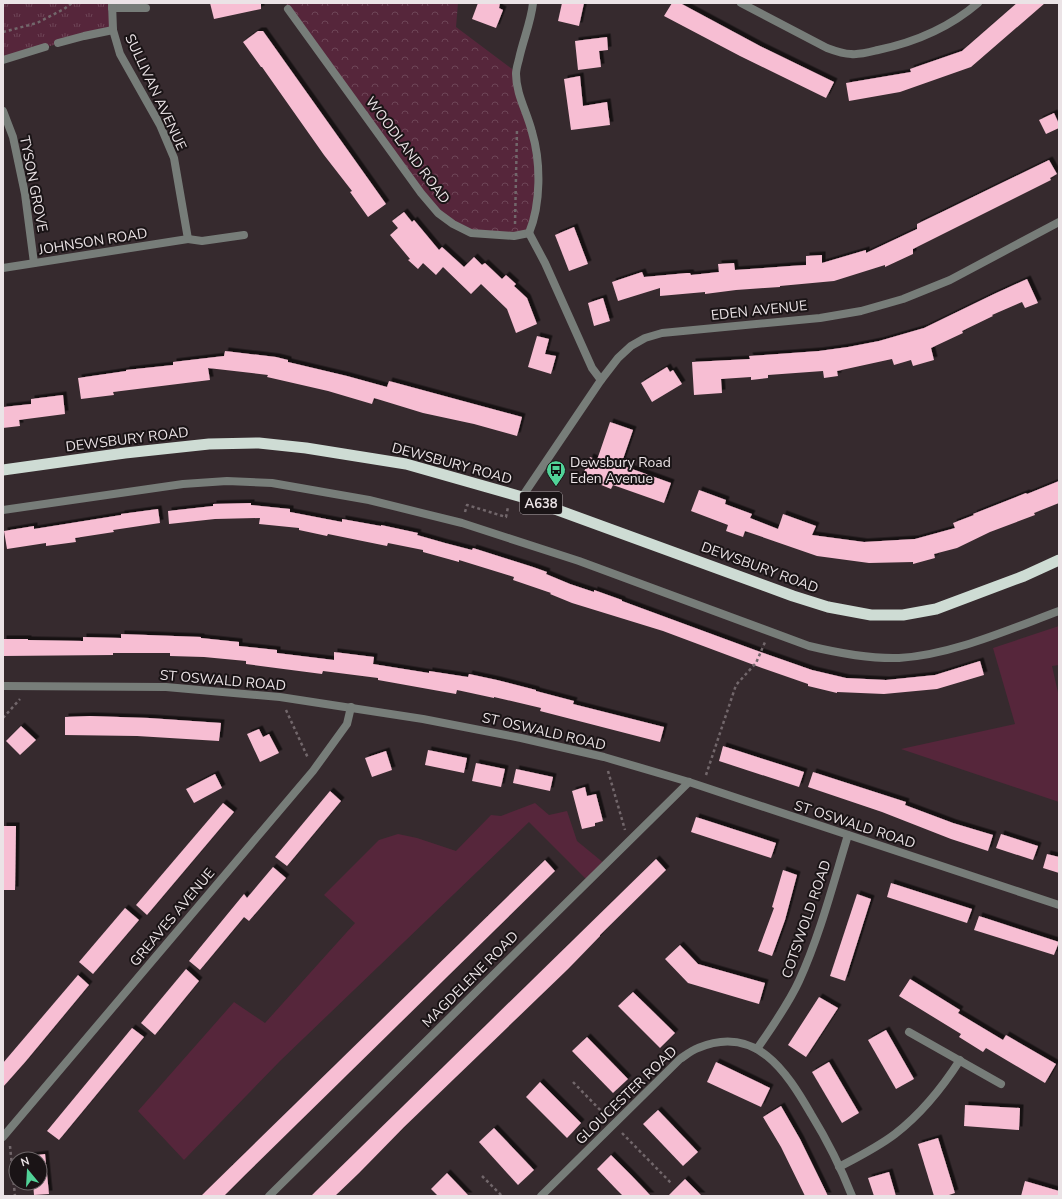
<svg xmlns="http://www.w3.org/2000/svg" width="1062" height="1199" font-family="'Nunito Sans',sans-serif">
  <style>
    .grass { fill: #56263b }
    .forest { fill: url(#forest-crowns) }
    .park { fill: url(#park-tufts) }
    .building { fill: #f7bed3; filter: url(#shadow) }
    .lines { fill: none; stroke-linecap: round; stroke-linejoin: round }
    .path { stroke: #72676b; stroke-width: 2.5; stroke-dasharray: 3 3; stroke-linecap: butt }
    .service { stroke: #777d79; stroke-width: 8 }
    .minor { stroke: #777d79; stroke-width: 8 }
    .trunk { stroke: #cedcd4; stroke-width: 11 }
    .labels { text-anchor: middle; stroke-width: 4; stroke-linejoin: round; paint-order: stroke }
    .shield { fill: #1a1416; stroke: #aca5a8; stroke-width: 1 }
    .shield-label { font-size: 13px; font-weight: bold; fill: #ebe3e6 }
    .street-label { font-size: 14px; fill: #ebe3e6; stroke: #1a1416 }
    .poi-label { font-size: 14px; fill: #ebe3e6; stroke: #1a1416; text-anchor: start }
  </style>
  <defs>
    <pattern id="forest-crowns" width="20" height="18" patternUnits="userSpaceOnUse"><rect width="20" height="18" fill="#56263b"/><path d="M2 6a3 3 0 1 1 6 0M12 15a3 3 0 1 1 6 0" fill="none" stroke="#6e4557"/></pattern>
    <pattern id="park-tufts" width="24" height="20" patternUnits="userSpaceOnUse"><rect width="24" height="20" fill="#56263b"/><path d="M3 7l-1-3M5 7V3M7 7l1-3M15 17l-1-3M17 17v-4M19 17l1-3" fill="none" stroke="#6e4557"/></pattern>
    <filter id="shadow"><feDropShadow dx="3.5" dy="-3.5" stdDeviation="0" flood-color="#0009"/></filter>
  </defs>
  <rect width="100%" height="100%" fill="#362a2e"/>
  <g class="grass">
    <path d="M1059,626V665L1052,666L1059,697V802L901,749L1015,724L993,648Z"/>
    <path d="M535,803L549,815L567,811L577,841L605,864L588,881L529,822L280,1061L184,1160L138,1111L234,1002L265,1023L355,923L324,895L379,840L398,834L417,838L456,851L491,815L501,816Z"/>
  </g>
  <path class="forest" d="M286,3H458L456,27L516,72L526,111L538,186L529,233H471L438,213L288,9Z"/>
  <path class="park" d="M3,3H112L113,30L84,36L3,60Z"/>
  <g class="building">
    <path d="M210,3H261V9L214,19Z"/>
    <path d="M478,3H500L499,8L503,10L496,28L472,19Z"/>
    <path d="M562,3H584L579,26L558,21Z"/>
    <path d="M672,3H680L760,46L834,82L826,98L740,56L664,16Z"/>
    <path d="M1017,3H1045L971,67L900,92L849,101L846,83L911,72L910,69L962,51Z"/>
    <path d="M258,31H263L386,204L368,217L350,192L352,191L324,155L262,67H261L243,42Z"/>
    <path d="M607,37L608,50L599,51L601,67L578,70L575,41Z"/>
    <path d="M580,76L583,106L607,102L610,125L571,130L564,79Z"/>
    <path d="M1054,113L1059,124V128L1046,134L1039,120Z"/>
    <path d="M1049,160L1057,174L1050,178L1051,180L913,249V254L885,267V265L834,281L780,286V287L736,290L705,294V292L660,296V288L618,301L612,282L642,272L644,277L687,273H690L691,275L719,272L718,264L734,263L735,270L790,266L806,265V256L822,255V263L866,250V253L917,229V224L944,211Z"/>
    <path d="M404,212L412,222L414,220L439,250L442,247L464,267L474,257L482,265L485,263L502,279L506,275L516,284L514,286L527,298L537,324L516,333L507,309L481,284L471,294L443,267L436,275L423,263L418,269L408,260L410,259L390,235L398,228L392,221Z"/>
    <path d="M574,227L588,264L569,271L555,235Z"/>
    <path d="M1027,279L1038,303L1025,308L1022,302L992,315L993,316L962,331L963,333L931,348L934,360L913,366L911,360L894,365L892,359L837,371L838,376L824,378L823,371L768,375V378L751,380V377L721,379L722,393L694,395L692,362L750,359L749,356L819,351L848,347L879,341L924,328L994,294Z"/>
    <path d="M603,298L610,321L594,326L588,303Z"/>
    <path d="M537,336L549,339L545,354L556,356L551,374L528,367Z"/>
    <path d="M225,351L276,357L288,360V362L347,376L387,387L389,381L522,417L517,436L474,424L423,413L374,398L372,404L328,391L267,377L268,375L208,368L210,380L113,392L114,395L81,399L78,378L126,371V370L173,365V362L224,356Z"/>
    <path d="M667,367L670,372L673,370L682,384L652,402L641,383Z"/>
    <path d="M63,395L65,414L19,420L20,426L3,428V407L31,404V399Z"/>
    <path d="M610,422L633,430L621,465L671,483L664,503L613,485L611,489L582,477L590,457L597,460Z"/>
    <path d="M1059,481V503L1034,513L1035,515L990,532L957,548L934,554L935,558L913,564V562L869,563L817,556L745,531L743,537L726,531L728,525L691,511L699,490L726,500L725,504L752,514L750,518L778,529L783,514L816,526L812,535L864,542L915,539L955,528L953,523L974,515L973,514L1026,493L1027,494Z"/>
    <path d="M251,503V505L290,509V512L342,522V519L381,526V525L418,533L417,535L445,543L472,550L473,548L533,567L547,572L546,574L570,584L594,592V590L622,600V601L755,650L812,670L846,678L886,680L935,675L980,661L984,675L937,689L884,694L837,692V693L808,686V684L762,668L663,631L572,603L550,594L551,593L513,580L514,577L459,560V562L423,552V550L388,543L387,546L328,534L327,536L299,530V528L259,524L260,518L215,519L169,524L168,511L213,506V504Z"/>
    <path d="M158,509L160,523L113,530L114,532L75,538L76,542L46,546V543L7,549L4,531L34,526V529L121,515V514Z"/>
    <path d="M121,634L201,637V638L239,642V646L277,650V653L334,660V652L374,657L373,664L429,673V671L468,677L469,674L497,680L536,690V691L574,701L573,704L664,727L660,742L540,711L541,708L494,697V698L457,690L456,694L378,680V678L323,671L322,674L246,664V661L204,657L170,656V653H113V655L3,656V639H28V640L83,641V637L121,638Z"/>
    <path d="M90,716L149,718L221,723L219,741L137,736L65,735V717Z"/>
    <path d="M21,726L36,740L20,755L6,741Z"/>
    <path d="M259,729L263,737L269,734L279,753L260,762L247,734Z"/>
    <path d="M723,746L804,772L799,787L719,761Z"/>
    <path d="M428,750L467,758L464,773L425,765Z"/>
    <path d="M386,751L392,770L372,777L365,758Z"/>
    <path d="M476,763L505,769L501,787L472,781Z"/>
    <path d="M516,769L553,777L550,791L513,783Z"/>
    <path d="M813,772L906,802L905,805L953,823L993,835L988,851L951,839L882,812L808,787Z"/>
    <path d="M215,774L222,788L194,803L186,789Z"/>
    <path d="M585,787L587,796L596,794L603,821L595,823V826L582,829L572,791Z"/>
    <path d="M330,791L341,801L287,866L275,857Z"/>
    <path d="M223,803L234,812L147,915L136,905Z"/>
    <path d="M696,817L776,843L771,858L691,832Z"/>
    <path d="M3,826H16L15,890H3Z"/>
    <path d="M1001,834L1038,846L1033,860L996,848Z"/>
    <path d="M1047,854L1059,857V873L1043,868Z"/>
    <path d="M656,859L666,870L600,935V936L568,969L404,1127L359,1173L335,1196H311Z"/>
    <path d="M545,860L555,871L246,1174L224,1196H201Z"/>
    <path d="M273,867L286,878L249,921L244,917L200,970L189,961L244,894L247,898Z"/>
    <path d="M783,870L797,875L785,920L772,956L758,951L774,908L772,907Z"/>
    <path d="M891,883L972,909L967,923L887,897Z"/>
    <path d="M857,894L871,899L845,981L830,976Z"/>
    <path d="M125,908L139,920L93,974L79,962Z"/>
    <path d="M979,916L1059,942L1054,955L974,930Z"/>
    <path d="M680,945L698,964L765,983L759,1004L688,983L665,959Z"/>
    <path d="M186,969L199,981L155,1035L141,1023Z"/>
    <path d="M78,975L89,985L26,1061L3,1087V1063Z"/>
    <path d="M910,979L960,1010L958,1013L1003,1040L1006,1035L1056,1064L1045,1083L986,1048L983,1052L959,1037L961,1034L899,996Z"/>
    <path d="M633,992L675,1033L660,1048L618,1006Z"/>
    <path d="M819,997L838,1008L806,1057L788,1045Z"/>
    <path d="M132,1028L144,1037L59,1140L47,1131Z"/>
    <path d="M886,1030L914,1079L896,1089L868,1040Z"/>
    <path d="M587,1037L628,1079L613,1093L572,1051Z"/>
    <path d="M716,1062L770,1088L761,1107L707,1082Z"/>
    <path d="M829,1062L859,1113L842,1123L812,1072Z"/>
    <path d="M540,1082L581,1123L567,1138L526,1097Z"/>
    <path d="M965,1105L1020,1108L1019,1130L964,1126Z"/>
    <path d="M781,1106L800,1139L828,1196H805L781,1147L763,1117Z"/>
    <path d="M658,1110L698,1152L683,1166L643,1124Z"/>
    <path d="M494,1128L534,1170L518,1185L479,1142Z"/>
    <path d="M938,1138L955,1193L946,1196H934L918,1144Z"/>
    <path d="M45,1154L49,1194L34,1195L33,1183H40V1159H30V1156Z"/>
    <path d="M611,1155L632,1176L651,1196H623L617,1190L597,1169Z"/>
    <path d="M889,1172L896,1196H874L868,1178Z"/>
    <path d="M447,1173L469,1196H438L431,1189Z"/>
    <path d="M685,1179L702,1196H668Z"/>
    <path d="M1025,1181L1059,1191V1196H1021Z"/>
  </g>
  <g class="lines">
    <g class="path">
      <path d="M3,32L37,23L64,9L72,3"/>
      <path d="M515,224L517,129"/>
      <path d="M465,512L467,505L506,517L508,507"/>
      <path d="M286,710L308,758"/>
      <path d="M3,718L20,699"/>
      <path d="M608,771L625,830"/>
      <path d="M706,775L736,685L756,663L765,642"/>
      <path d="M573,1082L606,1116"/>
      <path d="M622,1133L671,1183"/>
      <path d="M10,1146L15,1196"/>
      <path d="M482,1176L502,1196"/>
    </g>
    <g class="service">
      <path d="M112,8H146"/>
      <path d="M58,43L84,36L113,30"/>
      <path d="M188,239L202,241L244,235"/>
    </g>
    <g class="minor">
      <path d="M741,3L827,48C835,51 843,54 851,54C860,55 870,52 878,50C916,42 949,28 978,3"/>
      <path d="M288,9L421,193L438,213L453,224L471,233L514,236L529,233L545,263L592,368L601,380"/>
      <path d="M3,60L45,47"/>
      <path d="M3,111L13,137L25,194L34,263"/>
      <path d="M529,233C541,204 541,162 532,132C527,112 516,94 516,74C516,69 518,63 519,59C523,40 531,22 533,3"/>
      <path d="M3,268L188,239L174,158L160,125L120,54L113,30L112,3"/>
      <path d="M522,497L601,380L618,358L631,346L645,338L662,333L820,318L861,311L903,299L950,280L1059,222"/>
      <path d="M3,510L183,484L227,481L272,483L369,500L462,523L579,561L809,646C838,653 868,659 899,658C952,655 1010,629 1059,611"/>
      <path d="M3,686L166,687L280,697L423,719L521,738L604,757L689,782L1059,905"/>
      <path d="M909,1032L1001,1084"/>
      <path d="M757,1049C772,1027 788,1005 799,981C820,935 833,884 848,835"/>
      <path d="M3,1137L313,771L347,724L351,707"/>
      <path d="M839,1167C858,1157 878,1147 895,1134C921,1114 942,1088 960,1060"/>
      <path d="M269,1196L689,782"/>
      <path d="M541,1196L680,1059C686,1055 692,1050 698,1048C756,1024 786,1071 811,1114C827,1140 841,1168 852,1196"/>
    </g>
    <path class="trunk" d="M3,470L125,453L209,444L259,443L306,448L406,464L522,497L793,596L828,607L871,615H903L936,609L1024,576L1059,560"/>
  </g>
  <defs>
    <g id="bus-pin" transform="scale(1)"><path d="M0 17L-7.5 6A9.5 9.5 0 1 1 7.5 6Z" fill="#51d398" stroke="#1a1416"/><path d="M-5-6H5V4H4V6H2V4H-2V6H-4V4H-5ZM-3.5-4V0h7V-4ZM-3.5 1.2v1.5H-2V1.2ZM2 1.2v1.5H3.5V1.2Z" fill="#111"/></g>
  </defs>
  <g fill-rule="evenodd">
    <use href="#bus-pin" x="556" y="470"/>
  </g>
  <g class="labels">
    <rect class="shield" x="520" y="492" width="42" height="22" rx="3"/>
    <g class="shield-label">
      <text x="541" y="508">A638</text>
    </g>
    <g class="street-label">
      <text transform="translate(156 92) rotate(65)" y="5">SULLIVAN AVENUE</text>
      <text transform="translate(408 150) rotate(53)" y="5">WOODLAND ROAD</text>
      <text transform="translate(34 184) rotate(79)" y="5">TYSON GROVE</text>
      <text transform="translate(93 241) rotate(-9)" y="5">JOHNSON ROAD</text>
      <text transform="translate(759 310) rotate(-6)" y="5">EDEN AVENUE</text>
      <text transform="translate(127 439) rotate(-7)" y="5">DEWSBURY ROAD</text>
      <text transform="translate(452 463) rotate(15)" y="5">DEWSBURY ROAD</text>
      <text transform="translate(760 567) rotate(20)" y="5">DEWSBURY ROAD</text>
      <text transform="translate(223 680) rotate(5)" y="5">ST OSWALD ROAD</text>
      <text transform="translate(544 731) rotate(13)" y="5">ST OSWALD ROAD</text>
      <text transform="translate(855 824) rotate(18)" y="5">ST OSWALD ROAD</text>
      <text transform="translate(172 917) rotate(-50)" y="5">GREAVES AVENUE</text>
      <text transform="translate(806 919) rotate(-71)" y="5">COTSWOLD ROAD</text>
      <text transform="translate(470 979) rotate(-45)" y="5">MAGDELENE ROAD</text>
      <text transform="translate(626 1095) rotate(-44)" y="5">GLOUCESTER ROAD</text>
    </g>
    <g class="poi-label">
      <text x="570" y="467">Dewsbury Road<tspan x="570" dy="16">Eden Avenue</tspan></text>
    </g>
  </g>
  <rect width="1062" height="1199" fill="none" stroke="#ebe3e6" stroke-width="8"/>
  <g transform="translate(28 1171) rotate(342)"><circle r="19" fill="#1a1416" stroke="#6e6769"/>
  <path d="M0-3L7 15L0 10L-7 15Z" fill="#51d398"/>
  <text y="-6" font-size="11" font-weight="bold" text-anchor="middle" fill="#ebe3e6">N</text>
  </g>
</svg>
